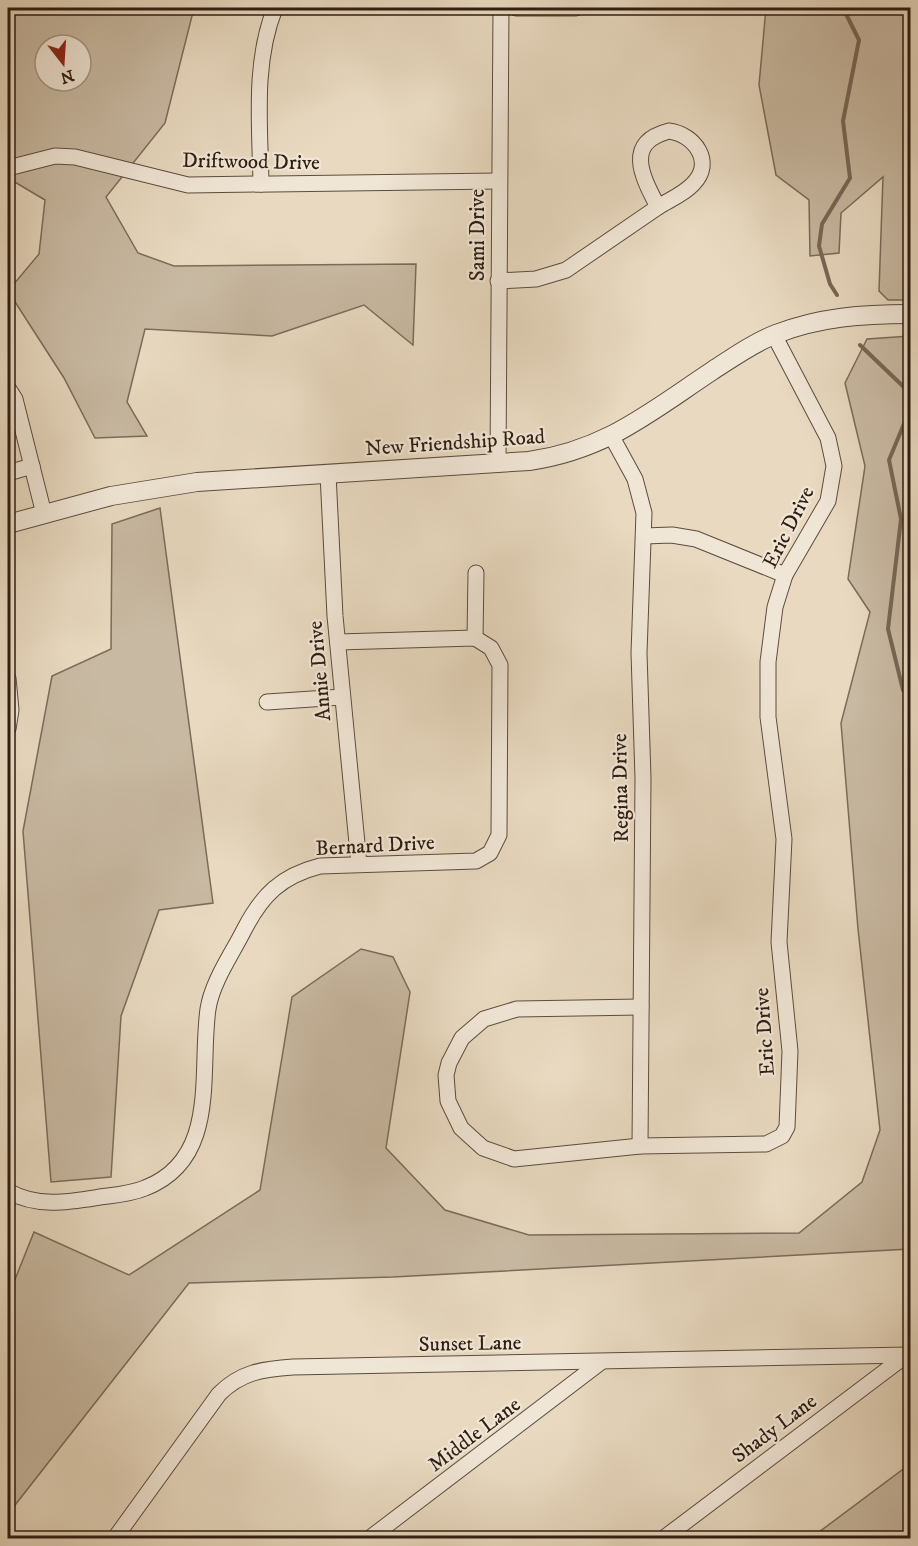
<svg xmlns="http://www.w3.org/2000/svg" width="918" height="1546" font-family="'IM FELL DW Pica',serif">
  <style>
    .green { fill: #c8b9a2; stroke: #7b6b5a; stroke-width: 1.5; fill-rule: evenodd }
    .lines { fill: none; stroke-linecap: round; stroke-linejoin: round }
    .stream { stroke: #786756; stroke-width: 4 }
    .minor-casing { stroke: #5c4c3d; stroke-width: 17 }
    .tertiary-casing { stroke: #5c4c3d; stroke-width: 20 }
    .minor { stroke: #f0e6d6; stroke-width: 15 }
    .tertiary { stroke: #f0e6d6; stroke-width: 18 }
    .labels { text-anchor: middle; stroke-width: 4.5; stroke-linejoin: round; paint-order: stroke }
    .street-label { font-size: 21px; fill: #2e1d11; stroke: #f0e6d6 }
  </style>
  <rect width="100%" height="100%" fill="#e8d9c0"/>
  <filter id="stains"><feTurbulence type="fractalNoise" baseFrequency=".00333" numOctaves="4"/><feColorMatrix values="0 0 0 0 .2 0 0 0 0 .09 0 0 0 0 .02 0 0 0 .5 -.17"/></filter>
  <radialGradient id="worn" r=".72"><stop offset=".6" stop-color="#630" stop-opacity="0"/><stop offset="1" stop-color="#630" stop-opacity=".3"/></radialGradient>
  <g class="green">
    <path d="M8,8H194L165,123L106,197L138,253L174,266L416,264L413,345L364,305L272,336L145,329L127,402L147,436L95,438L64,378L8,291L39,254L45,200L8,178ZM45,45H81V81H45Z"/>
    <path d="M766,8H910V300H888L879,291L883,177L841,213L839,253L810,256L809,200L776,175L759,85Z"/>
    <path d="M910,336V1249L393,1277L189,1283L8,1514V1297L34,1232L129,1275L260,1190L292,997L361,949L393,957L410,992L386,1148L445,1210L529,1235L799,1233L862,1182L880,1130L858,929L841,723L870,612L848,579L865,466L845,383L867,339Z"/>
    <path d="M160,508L213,903L159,910L121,1016L111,1177L51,1182L23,831L52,676L111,649L112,524Z"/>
    <path d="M910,1464L909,1538H811Z"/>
  </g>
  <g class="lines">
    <g class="stream">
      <path d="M837,295L830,284L819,246L822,224L850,178L843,121L859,40L843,8"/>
      <path d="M860,345L909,392L906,419L889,460L901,519L888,629L903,690L910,696"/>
    </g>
    <g class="minor-casing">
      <g id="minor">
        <path d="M516,8H576"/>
        <path d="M669,131C694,134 715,162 693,184C684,194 669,200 658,207C643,178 623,143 669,131Z"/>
        <path d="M8,168L55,156L75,157L188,185L498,181"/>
        <path d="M261,184C260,125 253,63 275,8"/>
        <path d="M498,281L536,279L566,270L658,207"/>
        <path d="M8,388L15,399L44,514"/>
        <path d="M612,437L635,479L644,513L639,653L643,778L640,1146"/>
        <path d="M498,462L501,8"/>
        <path d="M8,473L32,466"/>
        <path d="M328,474L335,616L359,864"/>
        <path d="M644,536L672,535L696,539L785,575"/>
        <path d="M475,638L476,573"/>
        <path d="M8,678L11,710L8,729"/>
        <path d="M267,702L342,697"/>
        <path d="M641,1007L517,1009L484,1019L462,1038L449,1063L446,1075L448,1101L461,1128L483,1148L514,1159L640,1146L766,1144L782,1136L787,1127L790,1051L779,942L784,839L768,717V662L775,607L785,575L828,501L834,466L828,438L774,335"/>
        <path d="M8,1191C37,1208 69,1202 100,1197C115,1195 131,1194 145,1188C220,1159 199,1072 208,1009C212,982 232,954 244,930C262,895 281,876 320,866L476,861L490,853L499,835L500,665L491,648L475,638L338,642"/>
        <path d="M115,1538L219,1394C241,1372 263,1369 293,1367L908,1355"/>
        <path d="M370,1538L601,1362"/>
        <path d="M664,1538L908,1354"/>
      </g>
    </g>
    <g class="tertiary-casing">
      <path id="tertiary" d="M8,524L111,496L197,482L529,461C606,450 650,412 712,371C732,358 753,343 776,334C820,317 863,314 910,314"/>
    </g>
    <use href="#minor" class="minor"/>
    <use href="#tertiary" class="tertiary"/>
  </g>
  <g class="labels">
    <g class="street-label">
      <text transform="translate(251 161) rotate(1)" y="7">Driftwood Drive</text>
      <text transform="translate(477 235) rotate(-90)" y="7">Sami Drive</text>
      <text transform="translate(455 442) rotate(-4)" y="7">New Friendship Road</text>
      <text transform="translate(788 527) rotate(-63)" y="7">Eric Drive</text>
      <text transform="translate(319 671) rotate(-95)" y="7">Annie Drive</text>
      <text transform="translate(620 788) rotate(-91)" y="7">Regina Drive</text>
      <text transform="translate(375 845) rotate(-3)" y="7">Bernard Drive</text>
      <text transform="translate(764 1032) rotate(-94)" y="7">Eric Drive</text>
      <text transform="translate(470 1343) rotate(-1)" y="7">Sunset Lane</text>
      <text transform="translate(774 1428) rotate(-37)" y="7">Shady Lane</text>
      <text transform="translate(474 1434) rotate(-37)" y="7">Middle Lane</text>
    </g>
  </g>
  <rect width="918" height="1546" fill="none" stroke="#e8d9c0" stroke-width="30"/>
  <rect x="9" y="9" width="900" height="1528" fill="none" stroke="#2e1d11" stroke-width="3"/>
  <rect x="15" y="15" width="888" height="1516" fill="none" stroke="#2e1d11" stroke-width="1.5"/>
  <g transform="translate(63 63) rotate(163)"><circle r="28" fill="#f0e6d6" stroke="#a29687" stroke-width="1.5"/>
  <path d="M0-4.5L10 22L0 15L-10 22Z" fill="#8f2418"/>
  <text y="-9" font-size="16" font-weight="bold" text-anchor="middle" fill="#2e1d11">N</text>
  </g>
  <rect width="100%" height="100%" filter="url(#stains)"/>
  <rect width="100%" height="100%" fill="url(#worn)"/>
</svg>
